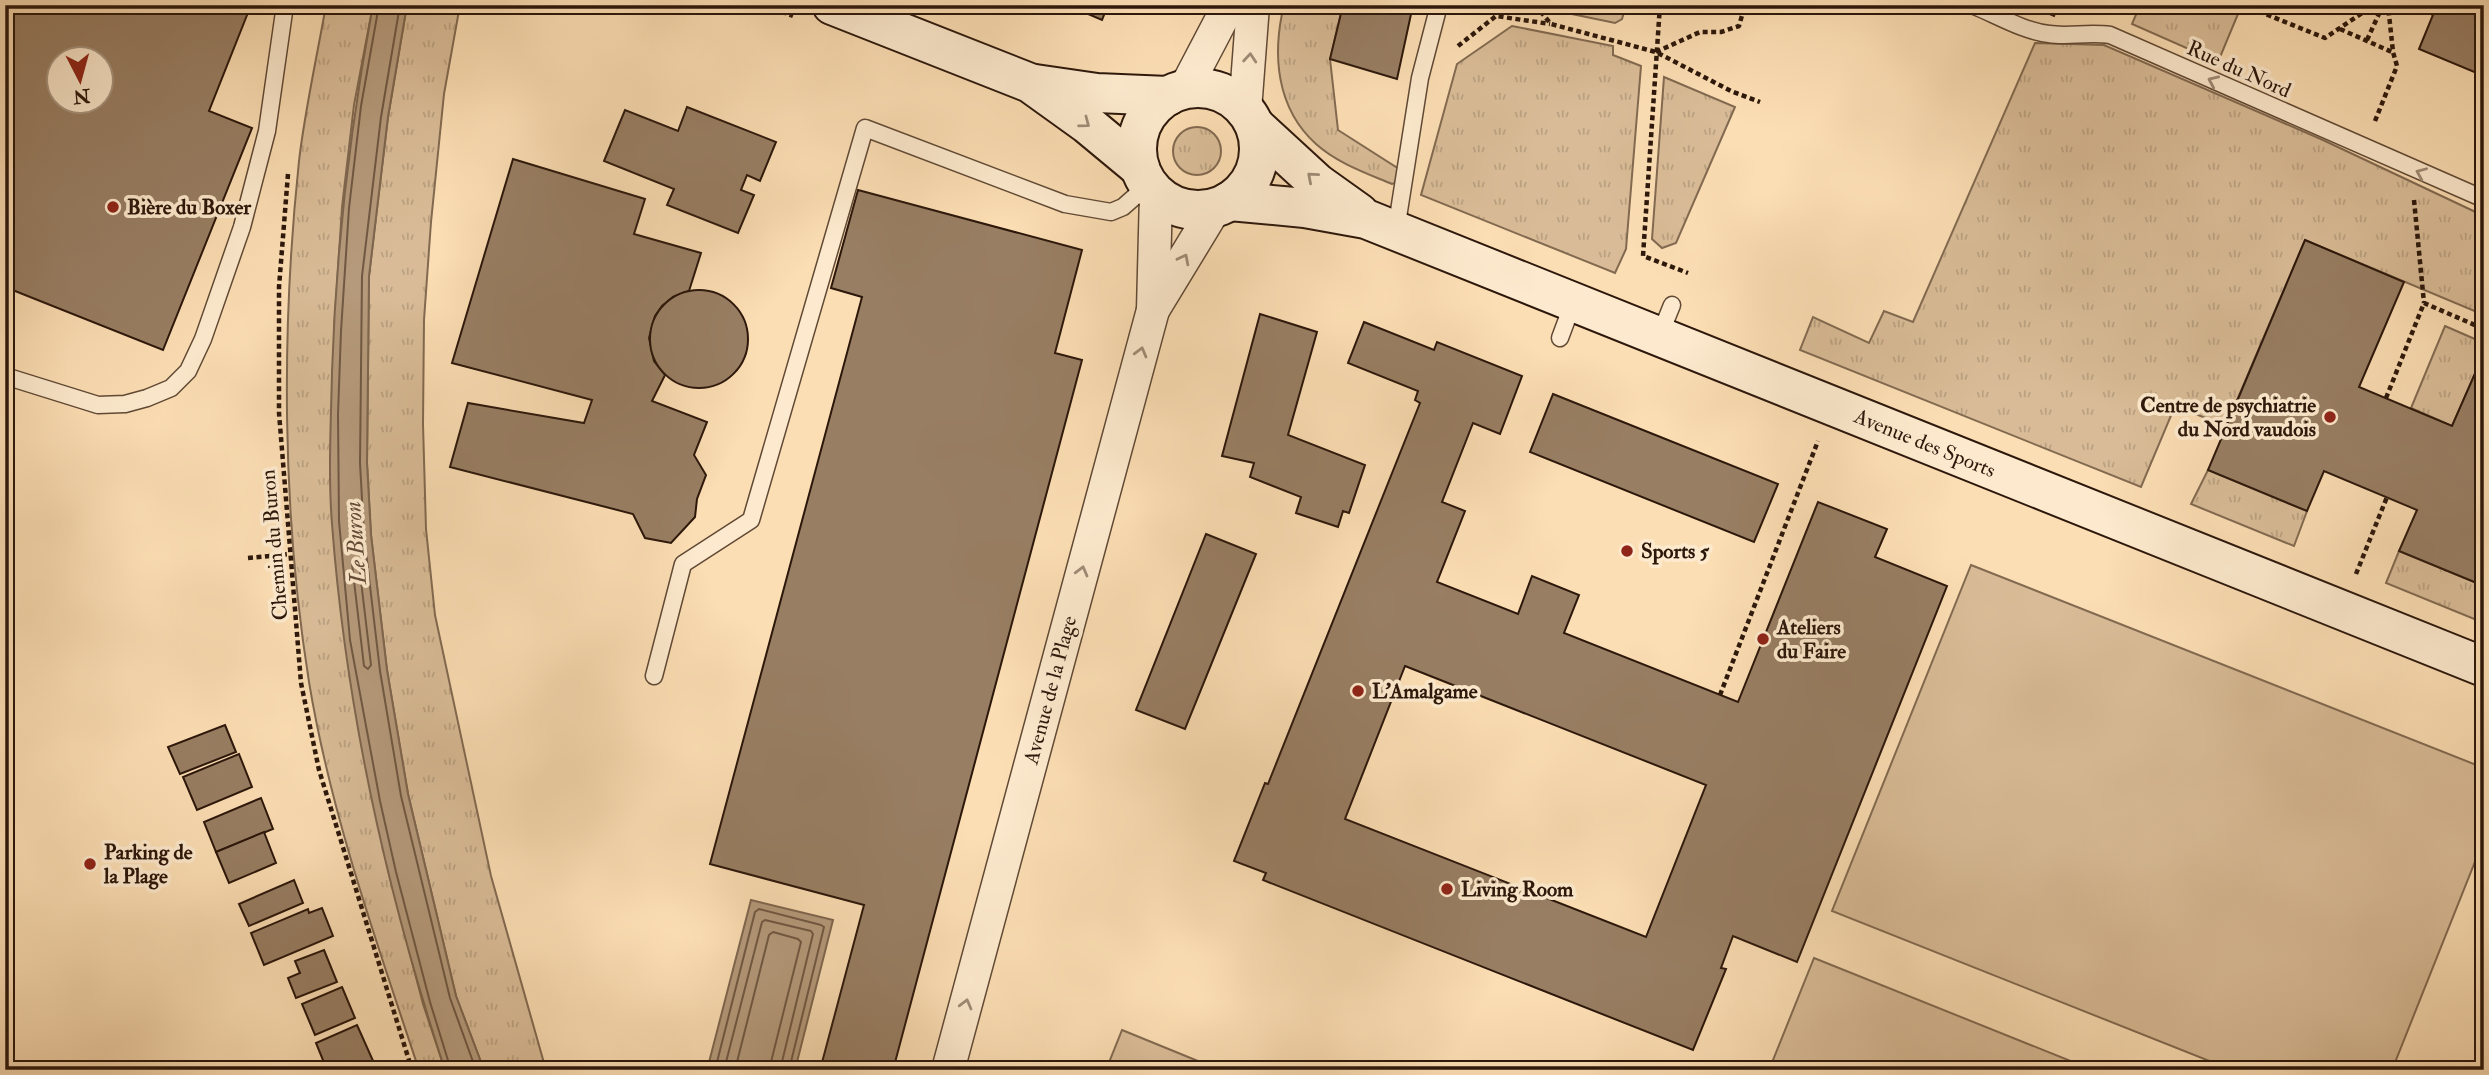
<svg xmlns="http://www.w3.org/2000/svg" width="2489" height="1075" font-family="'IM FELL Double Pica',serif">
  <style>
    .grass { fill: url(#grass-tufts); stroke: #826a51; stroke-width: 2 }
    .pitch { fill: #d9bc97; stroke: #826a51; stroke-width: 2 }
    .water { fill: #b59a7b; stroke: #7e664e; stroke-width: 2 }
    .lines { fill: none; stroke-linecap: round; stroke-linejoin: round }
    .shore { stroke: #705843; stroke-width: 2 }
    .building { fill: #987e63; stroke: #2c170b; stroke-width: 2; fill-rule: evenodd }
    .lane-casing { stroke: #604935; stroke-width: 19 }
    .street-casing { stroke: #604935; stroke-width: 35 }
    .secondary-casing { stroke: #2c170b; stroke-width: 42 }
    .path { stroke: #2c170b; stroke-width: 4.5; stroke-dasharray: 5 3.5; stroke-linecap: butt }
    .lane { stroke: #fdeace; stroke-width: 16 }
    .street { stroke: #fdeace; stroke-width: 32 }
    .secondary { stroke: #fdeace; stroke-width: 38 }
    .oneway { stroke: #9f8b76 }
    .poi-dot { fill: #8f2418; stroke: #fdeace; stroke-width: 2.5 }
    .labels { text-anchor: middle; stroke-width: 7; stroke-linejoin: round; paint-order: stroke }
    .street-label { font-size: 21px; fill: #2c170b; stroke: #fdeace }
    .poi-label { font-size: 21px; font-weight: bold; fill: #2c170b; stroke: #fdeace; text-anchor: start }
    .water-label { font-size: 23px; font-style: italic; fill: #634b38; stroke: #fdeace }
  </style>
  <defs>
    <pattern id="grass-tufts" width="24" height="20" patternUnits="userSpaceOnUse" patternTransform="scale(1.75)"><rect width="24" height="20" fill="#d9bc97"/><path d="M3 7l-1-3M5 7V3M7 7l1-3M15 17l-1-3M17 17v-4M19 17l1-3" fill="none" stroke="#baa181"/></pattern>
  </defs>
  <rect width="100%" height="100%" fill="#fcdeb4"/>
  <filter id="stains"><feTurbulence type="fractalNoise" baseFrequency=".00286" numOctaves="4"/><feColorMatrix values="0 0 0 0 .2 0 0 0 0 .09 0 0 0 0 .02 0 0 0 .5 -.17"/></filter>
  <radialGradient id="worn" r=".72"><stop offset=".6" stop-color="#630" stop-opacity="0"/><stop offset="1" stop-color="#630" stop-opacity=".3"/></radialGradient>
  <g class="grass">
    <path d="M326,5H373L354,105L342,207L334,331L358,724L389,874L423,1004L445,1070H419C377,943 331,815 309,682C282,513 281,331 299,161C305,109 317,57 326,5Z"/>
    <path d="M407,5H460L444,94L431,222L424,320L423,424L426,529L435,615L491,876L546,1070H484L456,996L408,794L387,670L371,535L367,463L369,276L388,117Z"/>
    <path d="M1284,5H1343L1330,59L1338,130L1399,169L1395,183L1392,184C1366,173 1337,163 1316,144C1276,108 1272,54 1284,5Z"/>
    <path d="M1563,5H1626L1622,19L1615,23L1572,14Z"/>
    <path d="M2140,5H2217L2238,14L2218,62L2132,24Z"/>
    <path d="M1512,26L1613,46V55L1641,66L1626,249L1615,273L1421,195L1457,64Z"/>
    <path d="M2035,43L2104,45L2323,140L2484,216V315L2305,240L2226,426L2175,406L2141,487L1800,350L1813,317L1869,343L1884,311L1913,322Z"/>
    <path d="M1664,77L1735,107L1676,243L1662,248L1652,239Z"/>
    <circle cx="1197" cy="151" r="24"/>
    <path d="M2445,326L2484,343V353L2452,426L2411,408Z"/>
    <path d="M2208,470L2307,511L2294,546L2191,504Z"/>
    <path d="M2399,551L2484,586V623L2386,583Z"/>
  </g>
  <g class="pitch">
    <path d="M1971,565L2484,768V839L2392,1070H2232L1832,911Z"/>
    <path d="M1814,958L2093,1070H1769Z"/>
    <path d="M1122,1030L1220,1070H1106Z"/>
  </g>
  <g class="water">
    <path d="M373,5H407L388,117L369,276L367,463L371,535L387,670L408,794L456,996L484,1070H445C387,894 346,709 332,524C328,474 331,422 332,372C336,248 350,127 373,5Z"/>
    <path d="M751,900L833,920L795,1070H707Z"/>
  </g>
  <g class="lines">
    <g class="shore">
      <path d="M379,5L361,106L349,208L341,331L338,414L339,521L350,640L380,801L396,872L430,1002L451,1070"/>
      <path d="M400,5L381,117L362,276L360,463L364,535L380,671L401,796L450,998L476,1070"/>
      <path d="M355,561L359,564L371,665L368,669L364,666L352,564Z"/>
      <path d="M715,1070L755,912L759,909L821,925L824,927L789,1070"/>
      <path d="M724,1070L762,922L765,920L811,931L813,934L780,1070"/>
      <path d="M735,1070L769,935L773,932L798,939L801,942L769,1070"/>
    </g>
  </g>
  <g class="building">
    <path d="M5,5H251L209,111L252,128L163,350L5,287ZM60,60H102V102H60Z"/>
    <path d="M1067,5H1108L1102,20Z"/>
    <path d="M1343,5H1413L1397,79L1330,59Z"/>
    <path d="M2029,5H2058L2054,16Z"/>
    <path d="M2410,5H2437L2433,15Z"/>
    <path d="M2437,5H2484V76L2419,49Z"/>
    <path d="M687,107L776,142L760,181L747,175L741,190L754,195L738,233L667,205L674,189L604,161L625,110L678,131Z"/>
    <path d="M513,159L645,199L634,234L701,253L689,291L673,297L662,306L655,316L649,338L654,361L665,375L652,401L707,422L694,455L706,475L697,499L695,517L671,543L645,538L633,514L450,467L468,403L584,423L592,400L452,363Z"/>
    <path d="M858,190L1082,250L1055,353L1082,360L893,1070H820L864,905L710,864L862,297L831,288Z"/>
    <path d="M2305,240L2404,282L2359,387L2452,426L2484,353V586L2399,551L2417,510L2324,471L2307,511L2208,470Z"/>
    <circle cx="699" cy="339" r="49"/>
    <path d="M1260,314L1317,332L1288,435L1365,465L1349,513L1343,511L1338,527L1296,513L1301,497L1250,477L1254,463L1222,456Z"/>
    <path d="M1364,322L1434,350L1437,342L1522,376L1500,434L1473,423L1442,502L1465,511L1437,582L1518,614L1532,576L1579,595L1564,633L1738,702L1818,502L1887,529L1875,557L1947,586L1797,962L1733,936L1721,968L1726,969L1693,1050L1263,880L1266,873L1234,861L1265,783L1268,784L1420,403L1415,400L1418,391L1348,363ZM1405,666L1706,785L1646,937L1345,819Z"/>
    <path d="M1553,394L1778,484L1754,542L1530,452Z"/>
    <path d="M1206,534L1256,554L1185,729L1136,710Z"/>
    <path d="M225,725L236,752L180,774L168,747Z"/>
    <path d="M239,754L252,787L197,810L183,777Z"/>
    <path d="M261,798L273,829L216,852L204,822Z"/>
    <path d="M264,832L276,863L229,883L216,852Z"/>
    <path d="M294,880L303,903L249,926L239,904Z"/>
    <path d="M322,908L333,936L264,965L251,933L308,909L309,913Z"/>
    <path d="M324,950L337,982L296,998L288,978L300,973L295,961Z"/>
    <path d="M342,987L355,1018L315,1035L302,1004Z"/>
    <path d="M357,1025L374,1063L358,1070H327L316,1043Z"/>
  </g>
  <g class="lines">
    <g class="lane-casing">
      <g id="lane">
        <path d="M1972,5C1997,15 2023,31 2049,34C2068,37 2088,32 2110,35L2484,199"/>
        <path d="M1396,230L1420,78L1439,5"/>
        <path d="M1659,337L1672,305"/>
        <path d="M1560,338L1573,303"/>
        <path d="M5,376L98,405L125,404L147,398L171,388L188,371L203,339L242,227L267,131L285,5"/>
        <path d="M654,676L683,564L751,520L865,128L1065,204L1111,212L1123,207L1148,185"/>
      </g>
    </g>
    <g class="street-casing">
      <g id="street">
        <path d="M1185,89L1229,5"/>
        <path d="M1245,110L1253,5"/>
        <path d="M1153,310L1215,208"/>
        <path d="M948,1070L1153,310L1156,194"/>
      </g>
    </g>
    <g class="secondary-casing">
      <g id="secondary">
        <path d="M832,5L1030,83L1087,124L1140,168"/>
        <path d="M1035,84L1097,93L1168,96"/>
        <circle cx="1198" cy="149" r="61"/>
        <path d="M1255,126L1317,183L1359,213"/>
        <path d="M1230,201L1305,208L1366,219L2484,667"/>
      </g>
    </g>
    <g class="path">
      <path d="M766,5L793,16"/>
      <path d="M1535,5L1551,24L1656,52L1731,91L1760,102"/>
      <path d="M1660,5L1643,256L1688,273"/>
      <path d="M2243,5L2325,38L2374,5"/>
      <path d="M2340,29L2392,52"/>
      <path d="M2367,40L2383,5"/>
      <path d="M1458,46L1496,16L1550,24"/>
      <path d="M1656,52L1700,32H1721L1739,26L1745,5"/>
      <path d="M2375,121L2397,66L2393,52L2388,5"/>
      <path d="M288,174L279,287V413L301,683L319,770L412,1070"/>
      <path d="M2414,200L2424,303"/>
      <path d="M2386,398L2424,303L2484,329"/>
      <path d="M248,558L290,554"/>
      <path d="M2356,574L2387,497"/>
      <path d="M1720,695L1818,441"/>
    </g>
    <use href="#lane" class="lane"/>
    <use href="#street" class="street"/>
    <use href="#secondary" class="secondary"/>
  </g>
  <defs><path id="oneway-chevron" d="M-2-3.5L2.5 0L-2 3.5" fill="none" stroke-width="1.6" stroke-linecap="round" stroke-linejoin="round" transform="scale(1.75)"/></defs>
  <g class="oneway">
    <use href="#oneway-chevron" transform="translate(1250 58) rotate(-85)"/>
    <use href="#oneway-chevron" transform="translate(2213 81) rotate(-156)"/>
    <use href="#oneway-chevron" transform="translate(1085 123) rotate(37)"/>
    <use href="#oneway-chevron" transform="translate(2421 173) rotate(-157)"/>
    <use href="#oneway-chevron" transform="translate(1312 177) rotate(-139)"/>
    <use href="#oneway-chevron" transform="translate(1184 259) rotate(-63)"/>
    <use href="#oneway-chevron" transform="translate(1141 352) rotate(-75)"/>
    <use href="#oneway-chevron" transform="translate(1082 571) rotate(-75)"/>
    <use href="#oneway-chevron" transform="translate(966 1004) rotate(-75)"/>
  </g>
  <g class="poi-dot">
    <circle cx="113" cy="207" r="7"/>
    <circle cx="2330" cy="417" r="7"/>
    <circle cx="1627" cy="551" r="7"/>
    <circle cx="1763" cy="639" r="7"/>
    <circle cx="1358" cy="691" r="7"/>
    <circle cx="90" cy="864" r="7"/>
    <circle cx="1447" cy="889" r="7"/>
  </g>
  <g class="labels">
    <g class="street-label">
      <text transform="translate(2239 69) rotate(24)" y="7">Rue du Nord</text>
      <text transform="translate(1925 443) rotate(22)" y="7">Avenue des Sports</text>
      <text transform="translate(274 545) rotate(-95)" y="7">Chemin du Buron</text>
      <text transform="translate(1050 690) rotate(-75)" y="7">Avenue de la Plage</text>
    </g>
    <g class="poi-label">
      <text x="127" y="214">Bière du Boxer</text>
      <text x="2316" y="412" text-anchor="end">Centre de psychiatrie<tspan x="2316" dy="24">du Nord vaudois</tspan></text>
      <text x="1641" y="558">Sports 5</text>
      <text x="1777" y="634">Ateliers<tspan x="1777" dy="24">du Faire</tspan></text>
      <text x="1372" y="698">L'Amalgame</text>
      <text x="104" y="859">Parking de<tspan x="104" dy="24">la Plage</tspan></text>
      <text x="1461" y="896">Living Room</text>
    </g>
    <g class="water-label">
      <text transform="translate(355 543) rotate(-94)" y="8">Le Buron</text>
    </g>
  </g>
  <rect width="2489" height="1075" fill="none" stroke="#fcdeb4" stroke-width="28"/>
  <rect x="7" y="7" width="2475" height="1061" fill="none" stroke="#2c170b" stroke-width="3.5"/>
  <rect x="14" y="14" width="2461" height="1047" fill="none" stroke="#2c170b" stroke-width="2"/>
  <g transform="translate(80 80) rotate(174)"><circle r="33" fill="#fdeace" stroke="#a99680" stroke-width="2"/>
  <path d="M0-5L12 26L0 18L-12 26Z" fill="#8f2418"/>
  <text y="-10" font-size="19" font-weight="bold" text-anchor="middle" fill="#2c170b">N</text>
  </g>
  <rect width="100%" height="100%" filter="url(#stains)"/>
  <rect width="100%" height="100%" fill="url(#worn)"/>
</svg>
